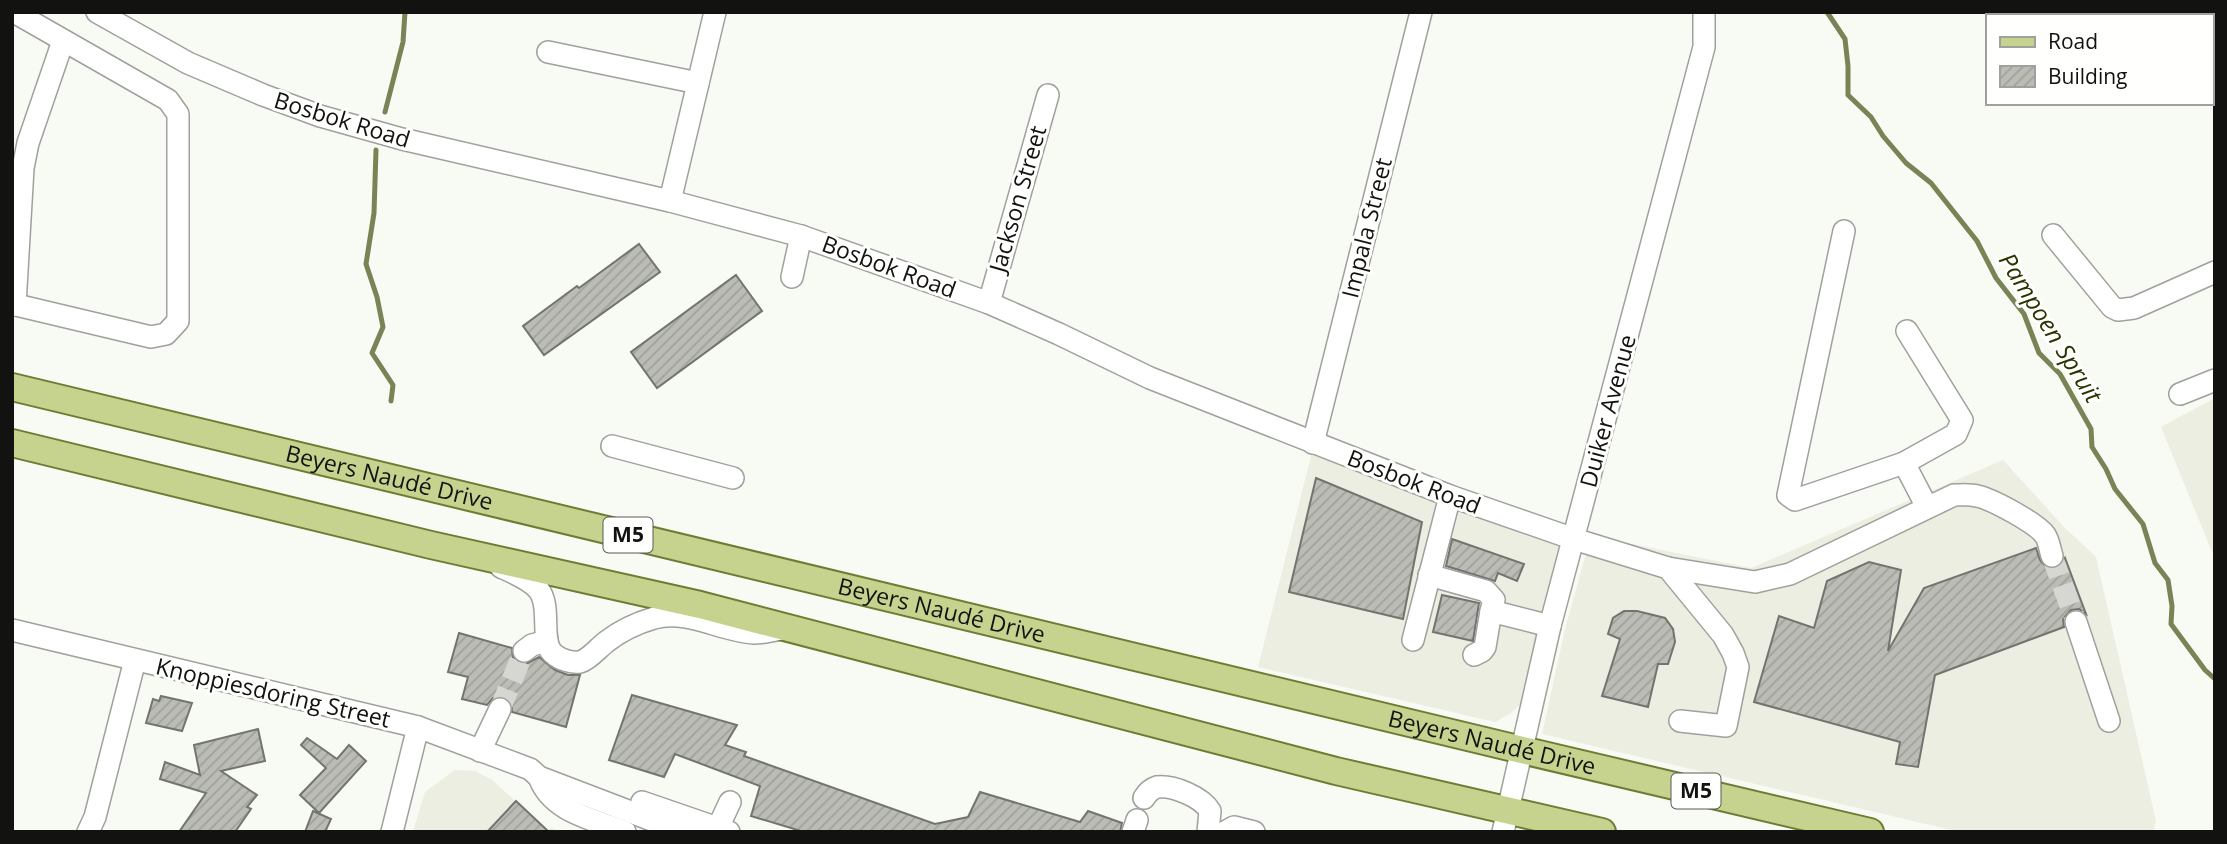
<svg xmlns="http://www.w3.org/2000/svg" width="2227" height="844" font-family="'Open Sans',sans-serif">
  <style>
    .built { fill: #ebeee1 }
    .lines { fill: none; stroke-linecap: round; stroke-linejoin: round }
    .stream { stroke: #798456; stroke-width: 5 }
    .building { fill: url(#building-hatch); stroke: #72746f; stroke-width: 2 }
    .minor-tunnel { stroke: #d6d7d2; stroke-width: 21; stroke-dasharray: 21 10; stroke-linecap: butt }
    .minor-casing { stroke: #a0a19c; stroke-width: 24 }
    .major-casing { stroke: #6e7c33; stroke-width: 30 }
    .minor { stroke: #fff; stroke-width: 21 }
    .major { stroke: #c5d38f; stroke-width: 26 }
    .labels { text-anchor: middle; stroke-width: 6; stroke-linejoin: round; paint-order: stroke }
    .shield { fill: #fffffe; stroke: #595a58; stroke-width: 2 }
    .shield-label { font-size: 21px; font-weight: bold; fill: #121311 }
    .street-label { font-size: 23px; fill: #121311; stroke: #fffffe }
    .water-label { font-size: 24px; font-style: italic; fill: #2b3301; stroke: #fffffe }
  </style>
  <defs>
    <pattern id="building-hatch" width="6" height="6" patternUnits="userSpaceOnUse" patternTransform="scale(1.75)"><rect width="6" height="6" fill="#bbbcb6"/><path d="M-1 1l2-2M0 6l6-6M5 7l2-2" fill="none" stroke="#a0a19b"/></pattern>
  </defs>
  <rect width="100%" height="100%" fill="#f8faf4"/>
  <g class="built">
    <path d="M2215,398V559L2161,427Z"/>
    <path d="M1313,448L1564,545L1523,702L1511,713L1495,722L1258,667Z"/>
    <path d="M2003,460L2064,527L2096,557L2156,821L2153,832H1960L1542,734L1565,629L1588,546L1597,537L1751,568Z"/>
    <path d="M455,770L475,771L492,780L547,830L552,828L560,832H413L425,792Z"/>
  </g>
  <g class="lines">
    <g class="stream">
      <path d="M1827,12L1845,39L1848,66V95L1871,117L1883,136L1906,163L1931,183L1977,241L1996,278L2024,314L2039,353L2060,374L2091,429L2092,447L2106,469L2115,489L2143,524L2155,563L2168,580L2172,606L2171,624L2205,670L2215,679"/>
      <path d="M385,112L403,42L405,12"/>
      <path d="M376,150L374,213L366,264L377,297L383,327L372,353L393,385L391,401"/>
    </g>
  </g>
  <g class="building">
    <path d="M639,244L660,272L544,355L523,326L577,286L579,288Z"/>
    <path d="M736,275L762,311L657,388L631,352Z"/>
    <path d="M1316,478L1422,522L1403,619L1289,592Z"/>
    <path d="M1452,539L1524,564L1517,581L1498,573L1495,581L1446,566Z"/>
    <path d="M2036,548L2040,560L2048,569L2056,568L2062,564L2065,558L2086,614L2079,609L2071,610L2063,619L2064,627L1935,675L1918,767L1896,764L1900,742L1754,702L1779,616L1814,628L1827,581L1869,562L1901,570L1888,651L1924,588Z"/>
    <path d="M1442,595L1479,603L1473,641L1433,632Z"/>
    <path d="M1624,611H1637L1665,618L1673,629L1675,642L1668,664H1658L1648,707L1602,696L1620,639L1608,634L1613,618Z"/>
    <path d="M459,633L512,648L513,658L520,663L526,664L539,657L555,670L568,675H580L566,727L512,712L511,702L505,697L493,698L487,705L462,699L468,677L448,672Z"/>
    <path d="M632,695L737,725L725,745L746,752L744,756L935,824L968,817L980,792L1080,822L1088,811L1122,823L1120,832H804L751,816L760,786L675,754L664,777L609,760Z"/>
    <path d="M161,696L192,703L182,731L146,723L153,699L159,701Z"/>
    <path d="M258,729L265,761L221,771L257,795L247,807L251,809L235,832H179L206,793L160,779L165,762L200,775L194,745Z"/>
    <path d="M307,738L337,759L349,745L366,761L319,813L300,795L326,768L301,745Z"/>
    <path d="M516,801L549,832H487Z"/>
    <path d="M313,811L331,819L325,832H305Z"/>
  </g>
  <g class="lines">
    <g class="minor-tunnel">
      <path d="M2052,556L2076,622"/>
      <path d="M500,709L524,651"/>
    </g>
    <g class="minor-casing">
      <g id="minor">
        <path d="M97,12L188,63L263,95L320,116L402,139L670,201L801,236L989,303L1059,334L1150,378L1450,496L1574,539L1668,568L1723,635L1733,653L1738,667L1726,726L1680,721"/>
        <path d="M2131,12L2133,16"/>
        <path d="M2082,16L2087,12"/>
        <path d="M548,52L698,83"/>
        <path d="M670,201L715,12"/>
        <path d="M1844,231L1788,495L1795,500L1904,463L1956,434L1962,420L1907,331"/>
        <path d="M2053,235L2112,307L2118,310L2134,308L2215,272"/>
        <path d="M792,277L801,236"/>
        <path d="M989,303L1048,95"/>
        <path d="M12,304L151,337L166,334L178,321V114L168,100L14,12"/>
        <path d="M15,305L23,168L28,143L63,41"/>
        <path d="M2180,394L2215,380"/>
        <path d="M1313,443L1421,12"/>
        <path d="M612,446L733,478"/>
        <path d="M1904,463L1927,507"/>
        <path d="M501,567C514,573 529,579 538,589C553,607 538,644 555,655C561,660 572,663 580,662C590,659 598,648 606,642C620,631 637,623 654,618C688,609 721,631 754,633C763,633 772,631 781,629"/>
        <path d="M1668,568L1755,582L1790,574L1954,495C1962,495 1969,494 1977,496C1992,499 2036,523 2045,535C2049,541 2050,550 2052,556"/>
        <path d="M1429,575L1486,591L1494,600L1491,611"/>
        <path d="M2076,622L2109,721"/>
        <path d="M12,630L418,727L530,769L539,777L683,832"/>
        <path d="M1413,640L1450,496"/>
        <path d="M524,651L532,645L547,641"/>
        <path d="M1474,655L1482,651L1485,647L1491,611L1550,626"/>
        <path d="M480,751L500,709"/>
        <path d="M539,777C552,813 594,819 625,832"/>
        <path d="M1144,798C1147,793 1151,789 1157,787C1173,785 1202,797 1210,811L1208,832"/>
        <path d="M642,802L729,832"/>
        <path d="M88,832L95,817L135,660"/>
        <path d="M392,832L418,727"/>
        <path d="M716,832L730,802"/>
        <path d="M1133,832L1137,820"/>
        <path d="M1225,832L1234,827L1254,832"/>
        <path d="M1503,832L1550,626L1704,47V12"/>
      </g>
    </g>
    <g class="major-casing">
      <g id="major">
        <path id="s1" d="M12,387L1522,750L1870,832"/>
        <path d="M12,443L431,545L700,605L1336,771L1602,832"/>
      </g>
    </g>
    <use href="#minor" class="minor"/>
    <use href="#major" class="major"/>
  </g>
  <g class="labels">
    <g class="shield">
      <rect x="603.5" y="517.5" width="49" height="35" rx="5"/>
      <rect x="1671.5" y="773.5" width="49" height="35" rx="5"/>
    </g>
    <g class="shield-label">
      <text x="628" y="542">M5</text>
      <text x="1696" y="798">M5</text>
    </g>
    <g class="street-label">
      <text transform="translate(342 120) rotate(17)" y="8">Bosbok Road</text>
      <text transform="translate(1018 199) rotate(-74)" y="8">Jackson Street</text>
      <text transform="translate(1367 228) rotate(-76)" y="8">Impala Street</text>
      <text transform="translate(889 267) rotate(20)" y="8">Bosbok Road</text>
      <text transform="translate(1608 411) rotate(-75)" y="8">Duiker Avenue</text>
      <text dy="8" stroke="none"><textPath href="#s1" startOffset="388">Beyers Naudé Drive</textPath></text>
      <text transform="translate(1414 482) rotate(21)" y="8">Bosbok Road</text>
      <text dy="8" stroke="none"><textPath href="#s1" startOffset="956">Beyers Naudé Drive</textPath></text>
      <text transform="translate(273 693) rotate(13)" y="8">Knoppiesdoring Street</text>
      <text dy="8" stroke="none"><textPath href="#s1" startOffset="1522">Beyers Naudé Drive</textPath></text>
    </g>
    <g class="water-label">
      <text transform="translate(2050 328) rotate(58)" y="8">Pampoen Spruit</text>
    </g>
  </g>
  <rect width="2227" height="844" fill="none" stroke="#121311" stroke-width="28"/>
  <rect x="1986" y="14" width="228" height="91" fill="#fffffe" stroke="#a0a19f" stroke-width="2"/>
  <rect x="2000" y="37" width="35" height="10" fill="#c5d38f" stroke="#a0a19f" stroke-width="2"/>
  <text x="2048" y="49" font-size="21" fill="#121311">Road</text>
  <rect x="2000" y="66" width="35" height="21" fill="url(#building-hatch)" stroke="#a0a19f" stroke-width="2"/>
  <text x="2048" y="84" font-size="21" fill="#121311">Building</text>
</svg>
